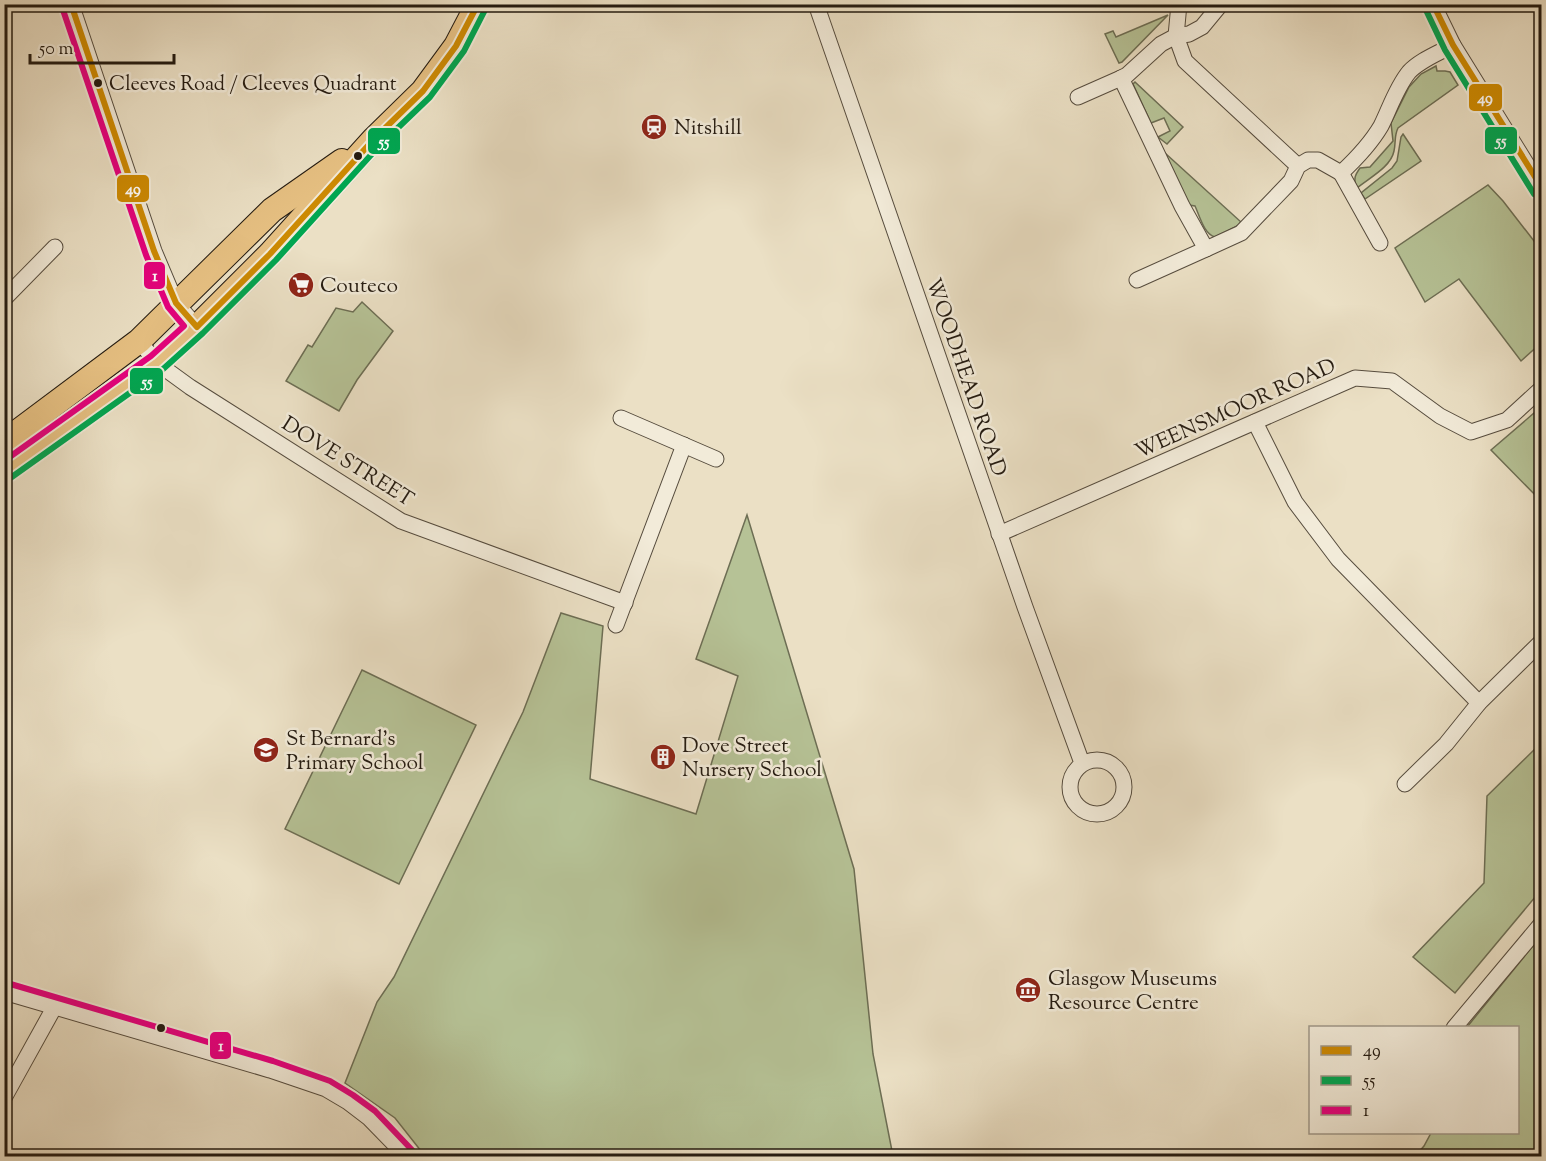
<svg xmlns="http://www.w3.org/2000/svg" width="1546" height="1161" font-family="'Sorts Mill Goudy',serif">
  <style>
    .green { fill: #b6c296; stroke: #6d6e54; stroke-width: 1.5 }
    .lines { fill: none; stroke-linecap: round; stroke-linejoin: round }
    .minor-casing { stroke: #564c3e; stroke-width: 17 }
    .primary-casing { stroke: #241b11; stroke-width: 26 }
    .minor { stroke: #f2ebd9; stroke-width: 15 }
    .primary { stroke: #e6c082; stroke-width: 24 }
    .bus-1-casing { stroke: #f2ebd9; stroke-width: 10 }
    .bus-2-casing { stroke: #f2ebd9; stroke-width: 10 }
    .bus-3-casing { stroke: #f2ebd9; stroke-width: 10 }
    .bus-1 { stroke: #cd8a03; stroke-width: 6 }
    .bus-2 { stroke: #00a651; stroke-width: 6 }
    .bus-3 { stroke: #e5007d; stroke-width: 6 }
    .bus-dot { fill: #241b11; stroke: #f2ebd9; stroke-width: 2 }
    .labels { text-anchor: middle; stroke-width: 5; stroke-linejoin: round; paint-order: stroke }
    .bus-label { font-size: 20px; fill: #241b11; stroke: #f2ebd9; text-anchor: start }
    .poi-label { font-size: 21px; fill: #241b11; stroke: #f2ebd9; text-anchor: start }
    .street-label { font-size: 21px; fill: #241b11; stroke: #f2ebd9 }
    .line-badge { stroke: #f2ebd9; stroke-width: 2 }
    .badge-label { font-size: 16px; text-anchor: middle; font-weight: bold; fill: #fff }
  </style>
  <rect width="100%" height="100%" fill="#ebe0c5"/>
  <filter id="stains"><feTurbulence type="fractalNoise" baseFrequency=".00333" numOctaves="4"/><feColorMatrix values="0 0 0 0 .2 0 0 0 0 .09 0 0 0 0 .02 0 0 0 .5 -.17"/></filter>
  <radialGradient id="worn" r=".72"><stop offset=".6" stop-color="#630" stop-opacity="0"/><stop offset="1" stop-color="#630" stop-opacity=".3"/></radialGradient>
  <g class="green">
    <path d="M1168,15L1122,62L1119,63L1105,34L1113,31L1116,37Z"/>
    <path d="M1436,66L1437,71H1445L1450,72L1458,85L1398,128C1394,136 1396,142 1394,151C1391,167 1369,178 1357,188C1353,179 1355,175 1360,168L1370,167L1393,141L1391,123L1409,87L1421,74Z"/>
    <path d="M1135,82L1183,127L1167,144L1158,137L1170,131L1164,118L1151,123L1133,84Z"/>
    <path d="M1403,134L1421,161L1365,199L1361,193L1392,168L1397,161L1401,137Z"/>
    <path d="M1165,153L1241,222L1239,225L1215,237C1204,234 1200,217 1195,206L1189,205Z"/>
    <path d="M1488,185L1503,201L1541,250V343L1521,361L1459,279L1425,302L1395,248Z"/>
    <path d="M362,302L393,331L357,380L339,411L286,381L308,345L312,347L336,308L353,312Z"/>
    <path d="M1541,407V501L1491,450Z"/>
    <path d="M747,515L854,869L873,1054L893,1156H425L395,1118L345,1083L377,1002L394,977L523,712L561,613L603,626L590,779L696,814L738,676L696,659Z"/>
    <path d="M362,670L476,725L399,884L285,829Z"/>
    <path d="M1541,743V890L1455,993L1413,957L1484,883L1487,796Z"/>
    <path d="M1541,936V1156H1415L1424,1146L1431,1133L1518,1132V1028L1467,1027Z"/>
  </g>
  <g class="lines">
    <g class="minor-casing">
      <g id="minor">
        <path d="M71,4L154,251L176,303L197,327"/>
        <path d="M816,4L1025,607L1082,763"/>
        <path d="M1179,4L1176,36L1185,61L1298,166"/>
        <path d="M1221,4L1202,27L1189,34L1176,36L1161,44L1127,75L1121,78L1182,206L1206,249L1241,233L1291,181L1298,166L1308,160H1318L1341,173C1356,159 1371,143 1381,126C1390,108 1396,88 1409,72C1420,60 1439,53 1453,45"/>
        <path d="M1433,4L1453,45L1542,189"/>
        <path d="M1078,97L1121,78"/>
        <path d="M1341,173L1380,243"/>
        <path d="M1137,280L1206,249"/>
        <path d="M4,299L55,247"/>
        <path d="M139,341L157,363L190,387L401,521L625,603"/>
        <path d="M621,418L716,459"/>
        <path d="M1255,422L1295,502L1338,559L1479,703"/>
        <path d="M999,534L1355,378L1392,381L1440,416L1471,432L1507,420L1542,388"/>
        <path d="M616,625L684,445"/>
        <circle cx="1097" cy="787" r="27"/>
        <path d="M1405,784L1446,744L1479,703L1542,641"/>
        <path d="M4,992L270,1070L326,1089L348,1102L369,1118L406,1156"/>
        <path d="M1454,1028L1542,923"/>
        <path d="M4,1098L55,1006"/>
      </g>
    </g>
    <g class="primary-casing">
      <g id="primary">
        <path d="M4,442L139,341L272,210L342,161"/>
        <path d="M4,472L157,363L197,327L270,254L374,139L423,91L456,46L478,4"/>
      </g>
    </g>
    <use href="#minor" class="minor"/>
    <use href="#primary" class="primary"/>
    <g class="bus-1-casing">
      <g id="bus-1">
        <path d="M71,4L154,251L176,303L197,327L270,254L374,139L423,91L456,46L478,4"/>
        <path d="M1433,4L1453,45L1542,188"/>
      </g>
    </g>
    <g class="bus-2-casing">
      <g id="bus-2">
        <path d="M1425,8L1445,50L1534,194"/>
        <path d="M9,479L162,370L203,333L276,260L380,145L430,97L464,51L486,8"/>
      </g>
    </g>
    <g class="bus-3-casing">
      <g id="bus-3">
        <path d="M4,461L151,356L184,326L168,307L146,255L62,7"/>
        <path d="M7,983L273,1061L330,1081L353,1095L375,1111L412,1150"/>
      </g>
    </g>
    <use href="#bus-1" class="bus-1"/>
    <use href="#bus-2" class="bus-2"/>
    <use href="#bus-3" class="bus-3"/>
  </g>
  <defs>
    <g id="station-disc" transform="scale(1.35)"><circle r="9.5" fill="#8f2418" stroke="#f2ebd9"/><path d="M-3-6H3Q5-6 5-4V2Q5 4 3 4L4.5 6H3L1.5 4h-3L-3 6H-4.5L-3 4Q-5 4-5 2V-4Q-5-6-3-6ZM-3.5-4v3h7v-3ZM-3.5 1v1.5H-2V1ZM2 1v1.5H3.5V1Z" fill="#fff"/></g>
    <g id="supermarket-disc" transform="scale(1.35)"><circle r="9.5" fill="#8f2418" stroke="#f2ebd9"/><path d="M-6-5.5h2.5l.6 2H6L4.5 2H-2.5L-4.4-4H-6ZM-1.5 3.2a1.3 1.3 0 1 0 .1 0ZM3 3.2a1.3 1.3 0 1 0 .1 0Z" fill="#fff"/></g>
    <g id="school-disc" transform="scale(1.35)"><circle r="9.5" fill="#8f2418" stroke="#f2ebd9"/><path d="M0-5L7-2L0 1L-7-2ZM-4 1L0 2.5L4 1V4Q0 6-4 4Z" fill="#fff"/></g>
    <g id="building-disc" transform="scale(1.35)"><circle r="9.5" fill="#8f2418" stroke="#f2ebd9"/><path d="M-4-6H4V6H1V3H-1V6H-4ZM-2.5-4.3h1.7v1.8h-1.7ZM.8-4.3h1.7v1.8H.8ZM-2.5-1h1.7V.8h-1.7ZM.8-1h1.7V.8H.8Z" fill="#fff"/></g>
    <g id="museum-disc" transform="scale(1.35)"><circle r="9.5" fill="#8f2418" stroke="#f2ebd9"/><path d="M0-6L6-3V-2H-6V-3ZM-5-1h2V3h-2ZM-1-1h2V3h-2ZM3-1h2V3H3ZM-6 4H6V6H-6Z" fill="#fff"/></g>
  </defs>
  <g fill-rule="evenodd">
    <use href="#station-disc" x="654" y="127"/>
    <use href="#supermarket-disc" x="301" y="285"/>
    <use href="#school-disc" x="266" y="750"/>
    <use href="#building-disc" x="663" y="757"/>
    <use href="#museum-disc" x="1028" y="990"/>
  </g>
  <g class="bus-dot">
    <circle cx="98" cy="83" r="5"/>
    <circle cx="358" cy="156" r="5"/>
    <circle cx="161" cy="1028" r="5"/>
  </g>
  <g class="labels">
    <g class="bus-label">
      <text x="109" y="90">Cleeves Road / Cleeves Quadrant</text>
    </g>
    <g class="poi-label">
      <text x="674" y="134">Nitshill</text>
      <text x="320" y="292">Couteco</text>
      <text x="286" y="745">St Bernard's<tspan x="286" dy="24">Primary School</tspan></text>
      <text x="682" y="752">Dove Street<tspan x="682" dy="24">Nursery School</tspan></text>
      <text x="1048" y="985">Glasgow Museums<tspan x="1048" dy="24">Resource Centre</tspan></text>
    </g>
    <g class="street-label">
      <text transform="translate(967 377) rotate(71)" y="7">WOODHEAD ROAD</text>
      <text transform="translate(1235 408) rotate(-24)" y="7">WEENSMOOR ROAD</text>
      <text transform="translate(348 461) rotate(32)" y="7">DOVE STREET</text>
    </g>
  </g>
  <g class="line-badge">
    <rect x="1468" y="83" width="35" height="29" rx="6" fill="#cd8a03"/>
    <rect x="1484" y="126" width="34" height="29" rx="6" fill="#00a651"/>
    <rect x="367" y="127" width="34" height="28" rx="6" fill="#00a651"/>
    <rect x="116" y="174" width="34" height="29" rx="6" fill="#cd8a03"/>
    <rect x="143" y="261" width="23" height="29" rx="6" fill="#e5007d"/>
    <rect x="129" y="367" width="35" height="28" rx="6" fill="#00a651"/>
    <rect x="209" y="1031" width="23" height="29" rx="6" fill="#e5007d"/>
  </g>
  <g class="badge-label">
    <text x="1485" y="103">49</text>
    <text x="1501" y="146">55</text>
    <text x="384" y="147">55</text>
    <text x="133" y="194">49</text>
    <text x="155" y="281">1</text>
    <text x="147" y="387">55</text>
    <text x="221" y="1051">1</text>
  </g>
  <rect width="1546" height="1161" fill="none" stroke="#ebe0c5" stroke-width="24"/>
  <rect x="6" y="6" width="1534" height="1149" fill="none" stroke="#241b11" stroke-width="3"/>
  <rect x="12" y="12" width="1522" height="1137" fill="none" stroke="#241b11" stroke-width="1.5"/>
  <rect x="1309" y="1026" width="210" height="108" fill="#f2ebd9" stroke="#a09889" stroke-width="1.5"/>
  <rect x="1321" y="1046" width="30" height="9" fill="#cd8a03" stroke="#a09889" stroke-width="1.5"/>
  <text x="1363" y="1056" font-size="18" fill="#241b11">49</text>
  <rect x="1321" y="1076" width="30" height="9" fill="#00a651" stroke="#a09889" stroke-width="1.5"/>
  <text x="1363" y="1086" font-size="18" fill="#241b11">55</text>
  <rect x="1321" y="1106" width="30" height="9" fill="#e5007d" stroke="#a09889" stroke-width="1.5"/>
  <text x="1363" y="1116" font-size="18" fill="#241b11">1</text>
  <path d="M30 54v9h144v-9" fill="none" stroke="#241b11" stroke-width="3"/>
  <text x="39" y="54" font-size="18" fill="#241b11" stroke="#f2ebd9" stroke-width="4.5" paint-order="stroke">50 m</text>
  <rect width="100%" height="100%" filter="url(#stains)"/>
  <rect width="100%" height="100%" fill="url(#worn)"/>
</svg>
